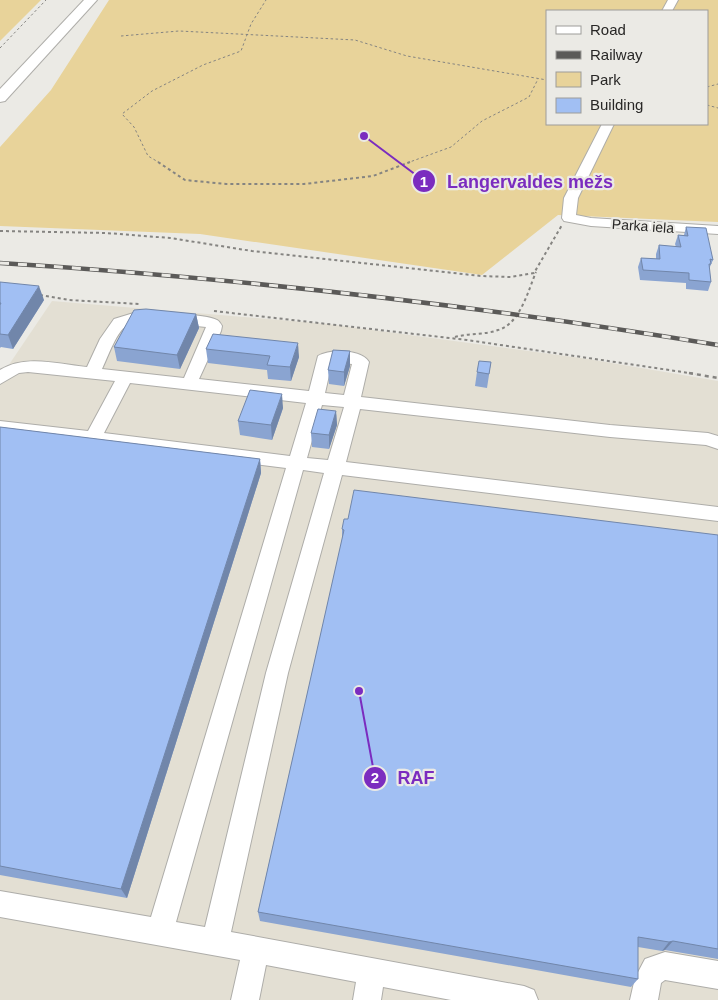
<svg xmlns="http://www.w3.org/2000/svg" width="718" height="1000" font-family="Arial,sans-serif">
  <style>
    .built { fill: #e3dfd3 }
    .green { fill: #e8d39a; fill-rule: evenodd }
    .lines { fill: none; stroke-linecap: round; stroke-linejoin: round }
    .minor-casing { stroke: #aeada9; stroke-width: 2 }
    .major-casing { stroke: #aeada9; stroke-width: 2 }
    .path-far2 { stroke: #858481; stroke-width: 1; stroke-dasharray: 2.5 2.5; stroke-linecap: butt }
    .path-far1 { stroke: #858481; stroke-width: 2; stroke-dasharray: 3 3; stroke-linecap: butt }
    .path { stroke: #858481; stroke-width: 2.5; stroke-dasharray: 4 4; stroke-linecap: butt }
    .minor { fill: #fff; fill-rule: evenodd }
    .major { fill: #fff; fill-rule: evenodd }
    .rail-casing { stroke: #5b5a58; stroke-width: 4.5 }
    .rail { stroke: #ebeae5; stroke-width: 3; stroke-dasharray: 9; stroke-linecap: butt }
    .wall { fill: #8aa4d1 }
    .shaded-wall { fill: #7186aa }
    .building { fill: #a1bff3; stroke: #7186aa }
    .labels { text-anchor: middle; stroke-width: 4.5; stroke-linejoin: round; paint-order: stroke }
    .far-street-label { font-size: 14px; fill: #282726; stroke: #ebeae5 }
    .leader { fill: none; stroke: #7b2cbf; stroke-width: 2 }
    .callout-dot { fill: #7b2cbf; stroke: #ebeae5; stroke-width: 2 }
    .mark-label { font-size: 15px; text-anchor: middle; font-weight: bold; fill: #fff }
    .callout-label { font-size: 18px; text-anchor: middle; font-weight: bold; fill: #7b2cbf; stroke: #ebeae5; stroke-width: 4.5; stroke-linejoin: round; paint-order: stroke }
  </style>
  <rect width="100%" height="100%" fill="#ebeae5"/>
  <path class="built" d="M52,301L328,324L588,359L718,381V1000H0V378Z"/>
  <g class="green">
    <path d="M0,0H41L0,41Z"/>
    <path d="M109,0H718V222L558,215L482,275L200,234L0,226V147L51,90ZM547,11H707V124H547Z"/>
  </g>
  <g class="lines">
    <g class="minor-casing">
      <g id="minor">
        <path d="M668,0H678L672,11H662Z"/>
        <path d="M602,124H614L578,198L576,215L591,218L718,226V234L591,226L564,221L562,218L564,198Z"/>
        <path d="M137,312C150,312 207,314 217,320C219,321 221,324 222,326L221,331L199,379L309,391L318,356C330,349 361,349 369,362L361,397L610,425L708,433L718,436V449L706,445L610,437L360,409L346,462L718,507V521L342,475L288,673L231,932L524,986L534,990L538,1000H451L383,987L381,1000H353L356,982L266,965L259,1000H231L240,960L0,917V891L151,917L286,468L0,433V421L88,431L115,381L28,372L19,373L0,384V370C25,354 59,364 87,367L100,339L114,319ZM149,321L206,327L184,378L102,369C108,357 117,329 129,324C135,321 142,322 149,321ZM332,362L352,364L344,395L325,393ZM130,383L306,403L290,456L104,433ZM322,405L344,407L328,460L307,458ZM303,470L324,473L266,673L205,927L176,922Z"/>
        <path d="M665,952L718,961V989L665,980L661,983L658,1000H630L635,978L645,959Z"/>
      </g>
    </g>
    <g class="major-casing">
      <path id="major" d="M84,0H97L5,101L0,102V89Z"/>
    </g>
    <g class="path-far2">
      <path d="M121,36L179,31L355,40L407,56L547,80"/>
      <path d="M0,48L46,0"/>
      <path d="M707,87L718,84"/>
      <path d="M707,105L718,108"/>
      <path d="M160,163L148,156L134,127L122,114L152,91L203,65L241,51L251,24L266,0"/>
      <path d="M407,163L451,147L482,121L529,97L538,79"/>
    </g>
    <g class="path-far1">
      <path d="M158,162L185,180L226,184H304L373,176L410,162"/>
      <path d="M0,231L106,233L170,238L252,251L481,276L511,277L534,273L562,225"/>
      <path d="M40,295L69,300L139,304"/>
      <path d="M214,311L467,340L696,374"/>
      <path d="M455,337C469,333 485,335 498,330C520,324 528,291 536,272"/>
    </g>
    <path class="path" d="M689,373L718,378"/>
    <use href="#minor" class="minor"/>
    <use href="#major" class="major"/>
    <g class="rail-casing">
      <path id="rail" d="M0,263C241,278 480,306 718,345"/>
    </g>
    <use href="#rail" class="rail"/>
  </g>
  <g class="wall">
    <path d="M686,227L713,260L709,269L711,282L708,291L686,289V283L640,280L638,267L641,258L656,259V254L659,245L676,247L675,244L678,235H684Z"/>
    <path d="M0,282L44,300L13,349L1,347L0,348Z"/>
    <path d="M196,314L199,328L180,369L117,361L114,347Z"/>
    <path d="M206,349L299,357L291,381L268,379L267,370L208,363Z"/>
    <path d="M350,351V366L344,386L329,384L328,370Z"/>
    <path d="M491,362L487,388L475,386L477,372Z"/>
    <path d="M283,408L272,440L240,435L238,421Z"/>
    <path d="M336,411L337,425L329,449L312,447L311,433Z"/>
    <path d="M0,427L260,459L261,473L127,898L0,875Z"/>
    <path d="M342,529L718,535V959L665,950L662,951L638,947V979L631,987L260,921L258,912L342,540Z"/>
  </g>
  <g class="shaded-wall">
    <path d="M39,286L44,300L13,349L8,335Z"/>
    <path d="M196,314L199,328L180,369L177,355Z"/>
    <path d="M298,343L299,357L291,381L290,367Z"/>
    <path d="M350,351V366L344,386V372Z"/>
    <path d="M282,394L283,408L272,440L271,425Z"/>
    <path d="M336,411L337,425L329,449V435Z"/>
    <path d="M260,459L261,473L127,898L121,889Z"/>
    <path d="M673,941L665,950L662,951L669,942Z"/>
  </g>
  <g class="building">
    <path d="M686,227L706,228L713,260L710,259L711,264H709L711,282L689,280V273L643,270L641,258L660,259L659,245L681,247L678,235L688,236Z"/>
    <path d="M0,282L39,286L8,335L0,334V305L1,303H0Z"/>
    <path d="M146,309L196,314L177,355L114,347L134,310Z"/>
    <path d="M213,334L298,343L290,367L267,365L270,356L206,349Z"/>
    <path d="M333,350L350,351L344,372L328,370Z"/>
    <path d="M479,361L491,362L489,374L477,372Z"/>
    <path d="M250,390L282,394L271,425L238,421Z"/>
    <path d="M318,409L336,411L329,435L311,433Z"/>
    <path d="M0,427L260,459L121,889L0,866Z"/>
    <path d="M354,490L718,535V949L673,941L669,942L638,937V979L258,912L344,530L342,529L344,519H348Z"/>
  </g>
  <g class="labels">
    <g class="far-street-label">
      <text transform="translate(643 226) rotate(4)" y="5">Parka iela</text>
    </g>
  </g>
  <path class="leader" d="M364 136L424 181M359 691L375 778"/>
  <g class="callout-dot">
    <circle cx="364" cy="136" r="5"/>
    <circle cx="359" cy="691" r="5"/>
    <circle cx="424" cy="181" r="12"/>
    <circle cx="375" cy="778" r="12"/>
  </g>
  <g class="mark-label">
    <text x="424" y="187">1</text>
    <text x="375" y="783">2</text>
  </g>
  <g class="callout-label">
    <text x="530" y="188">Langervaldes mežs</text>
    <text x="416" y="784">RAF</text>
  </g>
  <rect x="546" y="10" width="162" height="115" fill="#ebeae5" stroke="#9d9c99"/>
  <rect x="556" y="26" width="25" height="8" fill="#ffffff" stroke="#9d9c99"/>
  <text x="590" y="35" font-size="15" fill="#282726">Road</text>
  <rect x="556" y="51" width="25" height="8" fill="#5b5a58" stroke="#9d9c99"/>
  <text x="590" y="60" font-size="15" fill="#282726">Railway</text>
  <rect x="556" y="72" width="25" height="15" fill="#e8d39a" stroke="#9d9c99"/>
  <text x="590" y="85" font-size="15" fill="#282726">Park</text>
  <rect x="556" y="98" width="25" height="15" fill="#a1bff3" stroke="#9d9c99"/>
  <text x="590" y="110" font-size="15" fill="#282726">Building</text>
</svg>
